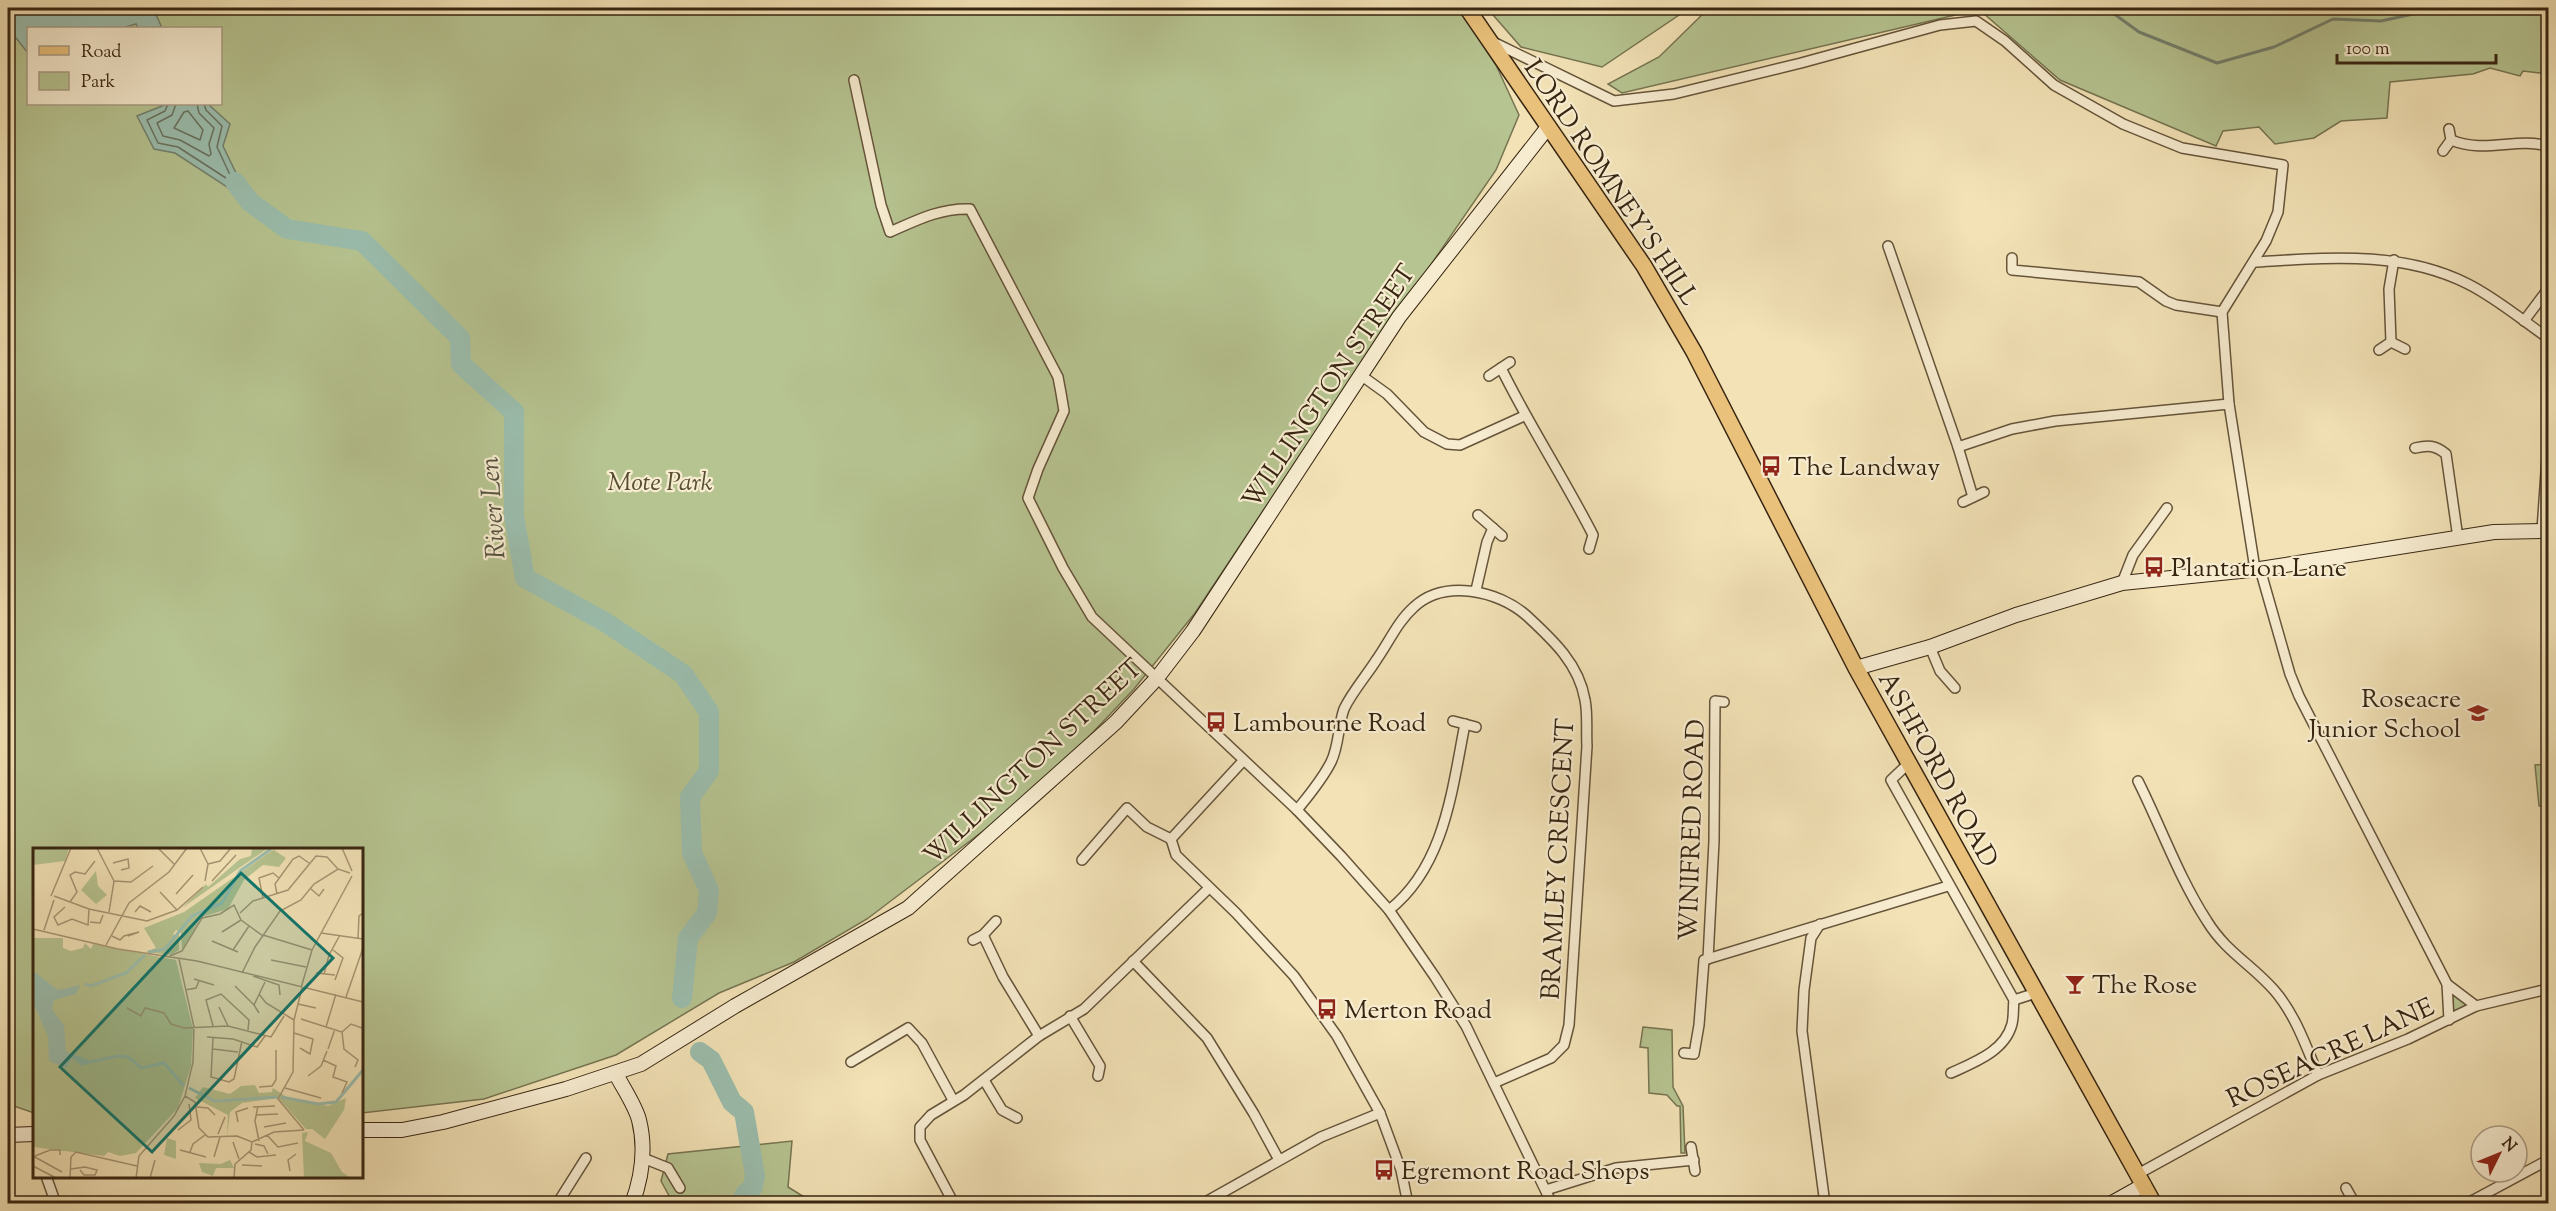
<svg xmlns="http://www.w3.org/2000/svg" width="2556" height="1211" font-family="'Sorts Mill Goudy',serif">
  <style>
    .green { fill: #b6c491; stroke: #767451; stroke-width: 1.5; fill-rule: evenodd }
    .water { fill: #9bbeae; stroke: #73816f; stroke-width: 1.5 }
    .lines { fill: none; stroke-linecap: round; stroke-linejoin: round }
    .shore { stroke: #697260; stroke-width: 1.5 }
    .stream { stroke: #73816f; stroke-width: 3 }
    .river { stroke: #9bbeae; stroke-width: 20 }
    .street-casing { stroke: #66543a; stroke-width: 12 }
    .secondary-casing { stroke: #372511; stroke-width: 16 }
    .primary-casing { stroke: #372511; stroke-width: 18 }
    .street { stroke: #f7ecd0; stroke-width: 9 }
    .secondary { stroke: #f7ecd0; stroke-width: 14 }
    .primary { stroke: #e9c17b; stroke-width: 15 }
    .labels { text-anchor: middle; stroke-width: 4.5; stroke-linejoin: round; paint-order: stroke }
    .street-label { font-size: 26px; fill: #372511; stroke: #f7ecd0 }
    .poi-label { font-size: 26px; fill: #372511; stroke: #f7ecd0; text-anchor: start }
    .park-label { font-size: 26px; font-style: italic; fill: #574d31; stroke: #f7ecd0 }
    .water-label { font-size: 27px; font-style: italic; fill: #555340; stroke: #f7ecd0 }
    .inset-river { fill: none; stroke: #9bbeae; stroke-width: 3 }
    .inset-road { fill: none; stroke: #a79674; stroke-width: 1.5 }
    .view { fill: #0f766e; fill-opacity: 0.15; stroke: #0f766e; stroke-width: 3 }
    .inset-edge { fill: none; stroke: #372511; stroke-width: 3 }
  </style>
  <rect width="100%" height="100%" fill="#f2e2b6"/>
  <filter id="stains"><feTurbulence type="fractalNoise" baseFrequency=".00333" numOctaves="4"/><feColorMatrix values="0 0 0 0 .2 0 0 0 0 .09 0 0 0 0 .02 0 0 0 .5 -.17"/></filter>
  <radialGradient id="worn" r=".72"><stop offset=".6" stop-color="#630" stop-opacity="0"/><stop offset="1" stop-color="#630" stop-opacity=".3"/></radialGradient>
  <g class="green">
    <path d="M8,8H1459L1496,65L1519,115L1496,170L1298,458L1195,613L1134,689L1060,767L987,828L867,919L794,962L719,993L616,1055L484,1099L362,1113V850H34V1113L8,1104ZM28,28H220V104H28Z"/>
    <path d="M1487,8H1684L1682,13L1602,67L1521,47Z"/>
    <path d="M1709,8H2548V74L2523,71L2520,76L2490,68L2473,74L2390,82L2387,118L2341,121L2314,138L2275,144L2259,127L2223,131L2216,146L2060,80L1983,13H1964L1622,93L1608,84L1659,57Z"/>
    <path d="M2548,764V805L2539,806L2535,765Z"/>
    <path d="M2448,991L2476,1006L2449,1020Z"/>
    <path d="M1643,1027L1672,1030L1673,1087L1683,1106L1685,1153H1681L1680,1106H1677L1667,1095L1649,1093L1648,1048L1640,1047Z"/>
    <path d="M792,1141L788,1187L814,1203H673L661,1181L668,1154Z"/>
  </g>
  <g class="water">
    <path d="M8,8H153L162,28H138L136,24L122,28H28V53L8,28Z"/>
    <path d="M167,104H208L230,124L223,146L250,202L175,153L154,149L137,116Z"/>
  </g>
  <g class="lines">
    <g class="shore">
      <path d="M168,104L165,111L147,120L158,143L178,147L229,180L231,177L217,147L222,126L206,110L204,104"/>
      <path d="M176,104L172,115L157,123L163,136L180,140L209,156L211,154L209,144L214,128L199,113L197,104"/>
      <path d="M188,111L203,130L200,140L174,128L184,112Z"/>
    </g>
    <path class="stream" d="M2106,8L2139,32L2217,63L2274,47L2333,19L2381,21L2441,8"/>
    <g class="river">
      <path d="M235,182L250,202L287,229L362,241L460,338L461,364L514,412V516L525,578L605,622L683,674L709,712V771L690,797L692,853L709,890L707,913L688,938L682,998"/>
      <path d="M700,1052L711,1060L732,1102L744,1112L755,1175L753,1187L745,1194L741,1204"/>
    </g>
    <g class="street-casing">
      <g id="street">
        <path d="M1493,42L1614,101L1674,94L1801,63L1940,25L1976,21L2005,41L2054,85L2123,124L2182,148L2283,165L2278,212L2266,241L2222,312L2229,404L2255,569"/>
        <path d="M854,80L881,205L890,232C917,220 940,208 970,209L1058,377L1061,393L1064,411L1038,469L1028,498L1063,568L1092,617L1297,810L1341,856L1389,910L1435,977L1466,1026L1552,1204"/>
        <path d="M2451,140C2486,154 2515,137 2548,146"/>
        <path d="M2443,151L2451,140L2449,129"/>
        <path d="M1888,246L1958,447L1973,497"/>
        <path d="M2012,258V270L2139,282L2166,301L2176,305L2222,312"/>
        <path d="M2254,262C2326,258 2401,250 2468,284C2496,298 2522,320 2548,338"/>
        <path d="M2524,321L2548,289"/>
        <path d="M2391,342L2389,289L2394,260"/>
        <path d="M2379,350L2391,342L2405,349"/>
        <path d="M1501,368C1529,425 1564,478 1593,535L1589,549"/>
        <path d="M1362,376L1387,394L1424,432L1447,444L1460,445L1524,416"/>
        <path d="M1489,376L1510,362"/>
        <path d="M1958,447L2012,429L2055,421L2229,404"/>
        <path d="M2415,448C2428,445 2435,445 2446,454L2458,538"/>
        <path d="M1963,502L1984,492"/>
        <path d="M1478,515L1502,536"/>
        <path d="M2542,530L2548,443"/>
        <path d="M2260,569L2290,674L2299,696L2447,984L2476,1006"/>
        <path d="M2122,583L2133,555L2167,508"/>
        <path d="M1476,590L1487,542L1493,528"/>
        <path d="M1930,647L1940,671L1955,688"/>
        <path d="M1453,721L1476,727"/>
        <path d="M1909,763L1891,780L2014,1000C2013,1007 2014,1016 2012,1024C2005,1051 1975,1062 1951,1073"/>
        <path d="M2138,781C2161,827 2179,878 2207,921C2226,952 2251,964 2274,990C2295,1014 2306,1046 2318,1075"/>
        <path d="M1297,810C1309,795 1322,780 1331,762C1339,746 1338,726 1344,709C1352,692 1367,675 1377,659C1389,642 1398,621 1414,607C1444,579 1498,590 1527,616C1553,640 1579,664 1585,700C1588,715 1586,731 1587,746L1569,1025L1564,1045L1551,1058L1494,1083"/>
        <path d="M1171,839L1176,855L1236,913L1294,976L1337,1036L1380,1113L1401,1170L1408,1204"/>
        <path d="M1171,839L1243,761"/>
        <path d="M1082,860L1127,808L1147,827L1171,839"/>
        <path d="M1389,910C1445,866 1452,789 1465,724"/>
        <path d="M1820,924L1811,938L1804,990L1802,1031L1825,1204"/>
        <path d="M983,935L1003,977L1039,1036"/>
        <path d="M973,940L983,935L996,921"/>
        <path d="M1708,959L1714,841L1715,701L1724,702"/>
        <path d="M1133,961L1207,1038L1254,1114L1279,1160"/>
        <path d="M2447,984L2449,1020"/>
        <path d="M2014,1000L2036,993"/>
        <path d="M1070,1016L1100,1066L1098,1076"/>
        <path d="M1684,1053L1694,1054L1699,1025L1704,960L1948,886"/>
        <path d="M851,1062L908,1028L922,1043L953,1100"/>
        <path d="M984,1080L1002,1110L1017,1118"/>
        <path d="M1691,1147L1695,1171"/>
        <path d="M643,1158L668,1168L680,1188"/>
        <path d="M2138,1174L2318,1075L2408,1039L2476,1006L2548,989"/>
        <path d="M46,1176L56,1204"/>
        <path d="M2346,1188L2355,1204"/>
        <path d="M1546,1190L1616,1168L1694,1160"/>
        <path d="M557,1204L586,1158"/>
        <path d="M954,1204L920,1140V1127L931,1115L964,1095L1039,1036L1084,1009L1208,889"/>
        <path d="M1202,1204L1321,1137L1380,1113"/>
        <path d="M2466,1204L2548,1160"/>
      </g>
    </g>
    <g class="secondary-casing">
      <g id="secondary">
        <path d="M1856,668L1930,647L2016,615L2122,583L2260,569L2494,532L2548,531"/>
        <path d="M616,1074C623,1088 635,1105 639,1120C646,1148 642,1177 632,1204"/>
        <path d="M362,1130H402L443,1122L566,1089L641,1064L735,1006L908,908L1116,722L1157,678L1193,631L1399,317L1548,127"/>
        <path d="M8,1135L34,1134"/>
        <path d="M2110,1204L2144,1185"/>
      </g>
    </g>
    <g class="primary-casing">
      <path id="primary" d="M1467,8L1644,266L1694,352L1856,668L2154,1204"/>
    </g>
    <use href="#street" class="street"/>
    <use href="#secondary" class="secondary"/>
    <use href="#primary" class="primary"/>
  </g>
  <defs>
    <g id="bus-bare" transform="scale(1.62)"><path d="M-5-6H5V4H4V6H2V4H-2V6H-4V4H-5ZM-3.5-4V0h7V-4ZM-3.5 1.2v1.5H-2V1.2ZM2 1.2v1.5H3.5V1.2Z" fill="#8f2418" stroke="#f7ecd0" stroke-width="2.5" paint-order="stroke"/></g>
    <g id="school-bare" transform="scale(1.62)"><path d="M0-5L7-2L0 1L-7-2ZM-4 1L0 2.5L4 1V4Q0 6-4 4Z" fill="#8f2418" stroke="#f7ecd0" stroke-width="2.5" paint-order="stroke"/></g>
    <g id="bar-bare" transform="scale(1.62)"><path d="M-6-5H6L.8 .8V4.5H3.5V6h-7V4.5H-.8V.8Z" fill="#8f2418" stroke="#f7ecd0" stroke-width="2.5" paint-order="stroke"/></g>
  </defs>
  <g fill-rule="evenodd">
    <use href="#bus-bare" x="1771" y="466"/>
    <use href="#bus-bare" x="2154" y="567"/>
    <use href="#school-bare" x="2478" y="713"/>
    <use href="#bus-bare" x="1216" y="722"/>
    <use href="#bar-bare" x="2075" y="984"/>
    <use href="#bus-bare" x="1327" y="1009"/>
    <use href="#bus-bare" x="1384" y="1170"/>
  </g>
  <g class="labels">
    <g class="street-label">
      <text transform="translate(1612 182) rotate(56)" y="9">LORD ROMNEY'S HILL</text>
      <text transform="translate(1328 386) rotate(-56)" y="9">WILLINGTON STREET</text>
      <text transform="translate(1032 761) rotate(-43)" y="9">WILLINGTON STREET</text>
      <text transform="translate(1939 769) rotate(61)" y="9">ASHFORD ROAD</text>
      <text transform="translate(1691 830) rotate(-88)" y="9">WINIFRED ROAD</text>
      <text transform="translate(1557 859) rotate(-87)" y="9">BRAMLEY CRESCENT</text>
      <text transform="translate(2330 1052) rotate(-25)" y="9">ROSEACRE LANE</text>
    </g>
    <g class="poi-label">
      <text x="1788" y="475">The Landway</text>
      <text x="2171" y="576">Plantation Lane</text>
      <text x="2461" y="707" text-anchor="end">Roseacre<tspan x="2461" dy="30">Junior School</tspan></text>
      <text x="1233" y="731">Lambourne Road</text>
      <text x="2092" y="993">The Rose</text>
      <text x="1344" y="1018">Merton Road</text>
      <text x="1401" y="1179">Egremont Road Shops</text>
    </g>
    <g class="park-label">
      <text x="660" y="490">Mote Park</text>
    </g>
    <g class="water-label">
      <text transform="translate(492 508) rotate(-94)" y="9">River Len</text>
    </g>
  </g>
  <g transform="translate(33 848)">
    <rect width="330" height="330" fill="#f2e2b6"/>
    <path d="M0,0H36L32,13L0,17ZM219,0H235L149,60L173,36L175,39L207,11L218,8ZM243,0L241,2L253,10L246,19L230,17L211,32L195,61L168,69L149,102L148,85L143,82L140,86L143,88L132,100L124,101H133L146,86V102L138,107L113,104L123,100L111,80L151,64ZM63,23L65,38L74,47L63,56L48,42ZM0,90H30V100L38,103L50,100L52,95L58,101L60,96L143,112L160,181L158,218L145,260L103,305L87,308L75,304L71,308L0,299ZM222,237L226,245L239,244L240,240L255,250L295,258L313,250L311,262L292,291L279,281H273L245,250L209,255L197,264L194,289L195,267L162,250L170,239L197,246L208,238ZM275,284L272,293L298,305L309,324L318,330H271L269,285ZM134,290L143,293V311L131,307ZM197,312L201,320H183L180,328L169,324L166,315L188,316Z" fill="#b6c491"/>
    <path d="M0,123L25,142L47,137L43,146L21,152L19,161L31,177L33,203L60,214L49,218L39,210L33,220L16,213L15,189L0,154Z" fill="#9bbeae"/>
    <path class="inset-river" d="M115,104L132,101L159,68L189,55L207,23L238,1M52,136L58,138L93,125L112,107M57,214L85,208L95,209L108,220L131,215L151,238M156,240L182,253L245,249M248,249L285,256L303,254L330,222"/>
    <path class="inset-road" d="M64,0L81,33L76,64M125,0L142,17M167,0L175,16L172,33M309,0L319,23M80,15L95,11L96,20L88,22M175,16L187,13L198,0M81,33L98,34L120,18M179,33L203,7M278,41L286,48L291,41M127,44L144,62M143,46L160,27M244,46L242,36L260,11L266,8L276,15M18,48L38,0M21,48L56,61L114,73L144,62L170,39M230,50L226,30L240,25L246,30M37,54L44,44L37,27L42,24L52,26L62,13M32,59L21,69L25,77L39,71L55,77L56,61M102,64L107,58L118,64M207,65L220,53L255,42L283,8L294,9L305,21M57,74L67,75L70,67M0,81L85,101L164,113L330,154M11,82L21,52M189,84L208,72M288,85L330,91M230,87L279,102M79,88L87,92L91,88L106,84L95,88M325,90L326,68L330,65M179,93L205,104M73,97L96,55L136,24L154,0M200,102L216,78M300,102L310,110L302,132M137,108L149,103L169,70L187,66L201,57L208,72L230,88M238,112L273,119M209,125L222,99L247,63L268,52L281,36L305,21L317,25M283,125L302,127M291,126L296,107L307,87M220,128L246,137L247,147M161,131L181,137M202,138L221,157M268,140L279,102L319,28M269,140L261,172L260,224L245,251L271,282M152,142L163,140L166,133M226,146L233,155L261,172M313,149L330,100M265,156L283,160M186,159L195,178M94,160L108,168L112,160L131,165L138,176L151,180L195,178L238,189L251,168M226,165L221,157L232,134M268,171L309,184L311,201L325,212L322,219M180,178L173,152L188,146L216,172L215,182M293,179L303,146M309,184L318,176L329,180M261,185L280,191L277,206L267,200M174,189L200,191L224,199L232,188M180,190L178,229L196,234L201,231L209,193M180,201L205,204M295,201L302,181M290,212L303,218L300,229L314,234L309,245M275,228L288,218L294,203M243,232V202M226,239L239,238L243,232M252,240L288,250M152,248L162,254L166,280L175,289L204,288L219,294L241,284L271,282M225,258L222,273L226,293M164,259L175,260L182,267M220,259L242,258M223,267L245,266M205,274L203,264L215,260M231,279L253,275M145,282L158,272L156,256M185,286L192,269M234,287L245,299L265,295M200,294L206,311M222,296L231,298L235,306M147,302L173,309M157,304L160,296L172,287M216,304L224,309L243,307M0,308L29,324M2,308L17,302H27V307M181,309L187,289M209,317L229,318M0,318L23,330M38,321L52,319L64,322L62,327H51L47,322M257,323L255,312L263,306M37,330L38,309L43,304L104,318M103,330L106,308L141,268L152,248L160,214L161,179L146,111M117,330L122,312M201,330L202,316L218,302L219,294"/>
    <path class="view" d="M208,25L300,110L119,304L27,219Z"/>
    <rect width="330" height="330" class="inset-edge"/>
  </g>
  <rect width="2556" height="1211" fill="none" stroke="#f2e2b6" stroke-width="30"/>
  <rect x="9" y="9" width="2538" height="1193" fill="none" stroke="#372511" stroke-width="3"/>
  <rect x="15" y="15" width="2526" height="1181" fill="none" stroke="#372511" stroke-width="1.5"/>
  <rect x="27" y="27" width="195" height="78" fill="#f7ecd0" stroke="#aa9c84" stroke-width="1.5"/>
  <rect x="39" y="46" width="30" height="9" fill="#e9c17b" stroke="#aa9c84" stroke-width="1.5"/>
  <text x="81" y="57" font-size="18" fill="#372511">Road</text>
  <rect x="39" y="72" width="30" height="18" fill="#b6c491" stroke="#aa9c84" stroke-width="1.5"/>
  <text x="81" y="87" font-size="18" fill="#372511">Park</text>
  <g transform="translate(2499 1154) rotate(47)"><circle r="28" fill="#f7ecd0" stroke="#aa9c84" stroke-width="1.5"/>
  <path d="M0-4.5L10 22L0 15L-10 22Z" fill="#8f2418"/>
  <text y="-9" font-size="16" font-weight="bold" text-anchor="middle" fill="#372511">N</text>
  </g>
  <path d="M2337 54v9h159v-9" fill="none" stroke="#372511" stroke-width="3"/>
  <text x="2346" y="54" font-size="18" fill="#372511" stroke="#f7ecd0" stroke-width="4.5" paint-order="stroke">100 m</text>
  <rect width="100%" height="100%" filter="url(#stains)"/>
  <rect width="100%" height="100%" fill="url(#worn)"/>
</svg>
